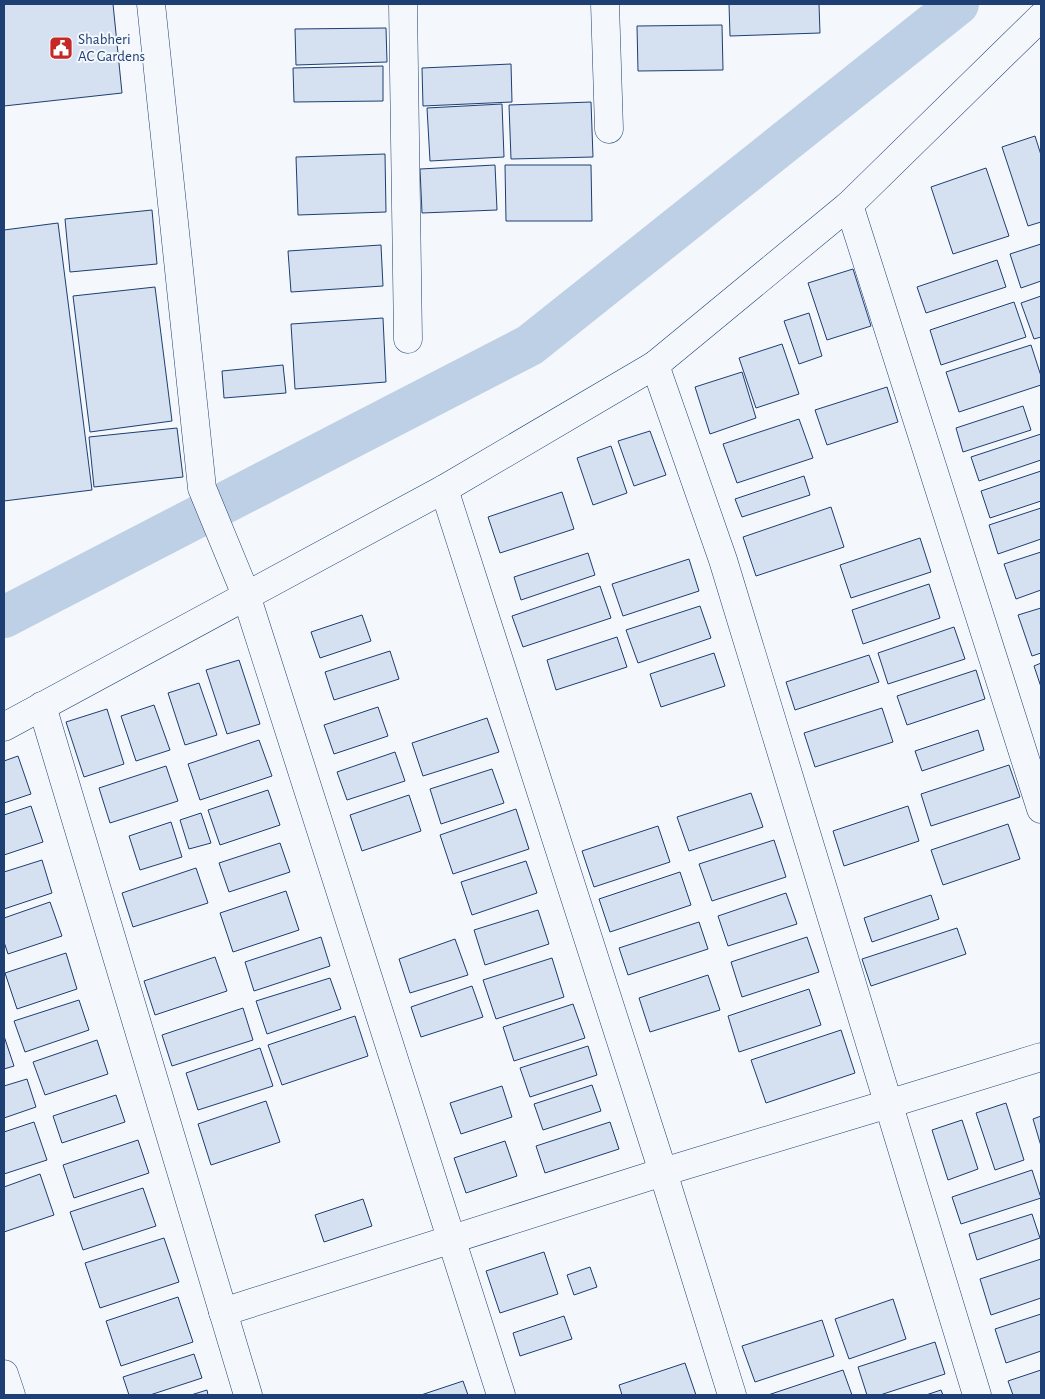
<svg xmlns="http://www.w3.org/2000/svg" width="1045" height="1399" font-family="'Alegreya Sans',sans-serif">
  <style>
    .lines { fill: none; stroke-linecap: round; stroke-linejoin: round }
    .canal { stroke: #bed0e5; stroke-width: 42 }
    .building { fill: #d5e0f0; stroke: #1d3f73 }
    .minor-casing { stroke: #1d3f73; stroke-width: 29 }
    .minor { stroke: #f4f7fb; stroke-width: 28 }
    .labels { text-anchor: middle; stroke-width: 4; stroke-linejoin: round; paint-order: stroke }
    .poi-label { font-size: 15px; fill: #1d3f73; stroke: #f4f7fb; text-anchor: start }
  </style>
  <rect width="100%" height="100%" fill="#f4f7fb"/>
  <g class="lines">
    <path class="canal" d="M4,617L530,345L958,4"/>
  </g>
  <g class="building">
    <path d="M4,4H113L122,93L4,106Z"/>
    <path d="M729,4H819L820,33L730,36Z"/>
    <path d="M722,25L723,70L638,71L637,26Z"/>
    <path d="M386,28L387,62L296,65L295,29Z"/>
    <path d="M511,64L512,102L423,106L422,68Z"/>
    <path d="M383,66V101L294,102L293,68Z"/>
    <path d="M591,102L593,157L511,159L509,105Z"/>
    <path d="M502,104L504,157L430,161L427,108Z"/>
    <path d="M1035,136L1041,155V222L1028,226L1002,147Z"/>
    <path d="M385,154L386,212L298,215L296,157Z"/>
    <path d="M495,165L497,210L422,213L420,169Z"/>
    <path d="M505,165H591L592,221H506Z"/>
    <path d="M986,168L1009,236L953,254L931,187Z"/>
    <path d="M152,210L157,264L70,272L65,219Z"/>
    <path d="M58,223L92,490L4,501V230Z"/>
    <path d="M1041,244V281L1021,288L1010,254Z"/>
    <path d="M381,245L383,286L291,292L288,251Z"/>
    <path d="M997,260L1006,287L926,313L917,287Z"/>
    <path d="M853,269L871,326L827,340L808,283Z"/>
    <path d="M155,287L172,421L90,432L73,296Z"/>
    <path d="M1041,296V337L1034,339L1021,303Z"/>
    <path d="M1014,302L1026,337L941,365L930,330Z"/>
    <path d="M809,313L822,356L799,364L784,321Z"/>
    <path d="M383,318L386,382L295,389L291,324Z"/>
    <path d="M782,344L799,394L756,408L739,358Z"/>
    <path d="M1031,345L1041,376V385L959,412L946,372Z"/>
    <path d="M283,365L286,393L224,398L222,371Z"/>
    <path d="M742,372L756,418L710,434L695,387Z"/>
    <path d="M887,387L898,422L827,445L815,410Z"/>
    <path d="M1023,406L1031,430L963,452L956,428Z"/>
    <path d="M799,419L813,458L737,483L723,444Z"/>
    <path d="M177,428L183,477L94,487L89,437Z"/>
    <path d="M650,431L666,475L634,486L618,441Z"/>
    <path d="M1041,434V460L979,481L971,457Z"/>
    <path d="M611,446L627,493L593,505L577,458Z"/>
    <path d="M1041,471V501L990,518L981,491Z"/>
    <path d="M804,476L810,495L742,517L735,499Z"/>
    <path d="M562,492L574,529L500,553L488,517Z"/>
    <path d="M831,507L844,547L756,576L743,537Z"/>
    <path d="M1041,508V539L998,554L989,525Z"/>
    <path d="M920,538L931,572L851,598L840,565Z"/>
    <path d="M1041,552V590L1016,599L1004,564Z"/>
    <path d="M588,553L595,575L521,600L514,577Z"/>
    <path d="M689,559L699,591L623,616L612,584Z"/>
    <path d="M929,584L940,618L863,644L852,610Z"/>
    <path d="M600,586L611,618L523,647L512,616Z"/>
    <path d="M700,606L711,638L638,663L626,630Z"/>
    <path d="M1041,608V653L1032,656L1018,615Z"/>
    <path d="M362,615L371,641L320,658L311,632Z"/>
    <path d="M954,627L965,659L888,684L878,653Z"/>
    <path d="M617,637L627,667L556,690L547,660Z"/>
    <path d="M390,651L399,679L334,700L325,672Z"/>
    <path d="M714,653L725,686L661,707L650,674Z"/>
    <path d="M869,655L879,682L795,710L786,682Z"/>
    <path d="M239,660L260,724L227,734L206,670Z"/>
    <path d="M1041,663V687L1034,666Z"/>
    <path d="M976,670L985,699L907,725L897,696Z"/>
    <path d="M199,683L217,735L185,745L168,693Z"/>
    <path d="M154,705L170,750L136,761L121,716Z"/>
    <path d="M378,707L388,736L334,754L324,725Z"/>
    <path d="M882,708L893,742L815,767L804,733Z"/>
    <path d="M107,709L124,764L84,777L66,722Z"/>
    <path d="M487,718L499,752L423,776L412,743Z"/>
    <path d="M978,730L984,750L922,771L915,751Z"/>
    <path d="M259,740L272,776L200,800L188,764Z"/>
    <path d="M395,752L405,781L347,800L337,772Z"/>
    <path d="M18,756L31,794L4,803V761Z"/>
    <path d="M1009,765L1020,797L931,826L921,794Z"/>
    <path d="M166,766L178,801L110,823L99,788Z"/>
    <path d="M492,769L504,803L441,824L430,789Z"/>
    <path d="M268,790L280,825L220,845L208,810Z"/>
    <path d="M751,793L763,827L689,851L677,817Z"/>
    <path d="M409,795L421,831L362,851L350,815Z"/>
    <path d="M31,806L43,842L4,855V815Z"/>
    <path d="M908,806L919,841L844,866L833,831Z"/>
    <path d="M516,809L529,849L453,874L440,835Z"/>
    <path d="M201,813L211,843L189,849L180,820Z"/>
    <path d="M171,822L182,857L140,870L129,836Z"/>
    <path d="M1008,824L1020,859L943,885L931,850Z"/>
    <path d="M658,826L670,862L594,887L582,851Z"/>
    <path d="M774,840L786,877L712,901L699,864Z"/>
    <path d="M280,843L290,872L229,892L219,863Z"/>
    <path d="M42,860L52,893L4,909V872Z"/>
    <path d="M526,861L537,893L472,915L461,882Z"/>
    <path d="M196,868L208,903L133,927L122,893Z"/>
    <path d="M680,872L691,905L610,932L599,899Z"/>
    <path d="M286,891L299,930L233,952L220,913Z"/>
    <path d="M786,893L797,924L728,946L718,916Z"/>
    <path d="M931,895L939,919L872,942L864,918Z"/>
    <path d="M50,902L62,936L8,954L4,942V918Z"/>
    <path d="M538,910L549,944L485,965L474,930Z"/>
    <path d="M699,922L708,949L628,975L619,948Z"/>
    <path d="M957,928L966,954L871,986L862,959Z"/>
    <path d="M321,937L330,966L254,991L245,962Z"/>
    <path d="M807,937L819,972L742,997L731,962Z"/>
    <path d="M455,939L468,975L410,993L399,959Z"/>
    <path d="M66,953L77,989L17,1009L5,973Z"/>
    <path d="M215,957L227,991L155,1015L144,981Z"/>
    <path d="M552,958L564,997L496,1019L483,980Z"/>
    <path d="M708,975L720,1010L650,1032L639,998Z"/>
    <path d="M330,978L341,1009L267,1034L256,1001Z"/>
    <path d="M472,986L483,1017L421,1037L411,1007Z"/>
    <path d="M809,989L821,1025L739,1052L728,1016Z"/>
    <path d="M79,1000L89,1030L25,1052L14,1021Z"/>
    <path d="M573,1004L585,1038L514,1061L503,1027Z"/>
    <path d="M243,1008L253,1040L172,1066L162,1035Z"/>
    <path d="M355,1016L368,1056L282,1085L268,1045Z"/>
    <path d="M841,1030L855,1073L766,1103L751,1060Z"/>
    <path d="M4,1036L14,1066L4,1069Z"/>
    <path d="M97,1040L108,1074L45,1095L33,1062Z"/>
    <path d="M588,1046L597,1075L530,1097L520,1068Z"/>
    <path d="M260,1048L273,1086L198,1110L186,1073Z"/>
    <path d="M27,1079L36,1107L4,1118V1086Z"/>
    <path d="M592,1085L601,1111L543,1130L534,1104Z"/>
    <path d="M502,1086L512,1117L461,1134L450,1103Z"/>
    <path d="M116,1095L125,1122L62,1143L53,1116Z"/>
    <path d="M266,1101L280,1142L211,1165L198,1124Z"/>
    <path d="M1006,1103L1024,1160L995,1170L976,1113Z"/>
    <path d="M1041,1116V1146L1033,1119Z"/>
    <path d="M962,1120L978,1169L948,1180L932,1130Z"/>
    <path d="M34,1122L47,1160L4,1174V1132Z"/>
    <path d="M610,1122L619,1149L545,1173L536,1146Z"/>
    <path d="M138,1140L149,1173L74,1198L63,1165Z"/>
    <path d="M505,1141L517,1176L466,1193L454,1158Z"/>
    <path d="M1032,1170L1041,1198L961,1224L952,1197Z"/>
    <path d="M40,1174L54,1215L4,1232V1187Z"/>
    <path d="M143,1188L156,1226L83,1250L70,1212Z"/>
    <path d="M363,1199L372,1226L324,1242L315,1215Z"/>
    <path d="M1032,1214L1040,1238L977,1260L969,1234Z"/>
    <path d="M164,1238L179,1282L100,1308L85,1263Z"/>
    <path d="M544,1252L558,1294L500,1313L486,1271Z"/>
    <path d="M1041,1259V1298L991,1315L980,1279Z"/>
    <path d="M590,1267L597,1287L574,1295L567,1275Z"/>
    <path d="M178,1297L193,1342L121,1366L106,1321Z"/>
    <path d="M893,1299L906,1339L849,1359L835,1319Z"/>
    <path d="M1041,1314V1351L1006,1363L995,1329Z"/>
    <path d="M564,1316L572,1339L520,1356L513,1333Z"/>
    <path d="M822,1320L834,1356L755,1382L742,1346Z"/>
    <path d="M935,1342L945,1374L880,1395H867L858,1367Z"/>
    <path d="M194,1354L202,1378L150,1395H129L123,1377Z"/>
    <path d="M685,1363L696,1395H622L619,1385Z"/>
    <path d="M843,1370L852,1395H768Z"/>
    <path d="M1041,1370V1395H1013L1008,1381Z"/>
    <path d="M463,1381L468,1395H421Z"/>
    <path d="M207,1390L208,1395H191Z"/>
    <path d="M941,1390L943,1395H926Z"/>
  </g>
  <g class="lines">
    <g class="minor-casing">
      <g id="minor">
        <path d="M151,4L202,488L246,595L501,1395"/>
        <path d="M403,4L408,339"/>
        <path d="M605,4L609,129"/>
        <path d="M849,205L1041,809"/>
        <path d="M655,365L723,560L977,1395"/>
        <path d="M444,489L663,1172L732,1395"/>
        <path d="M42,706L248,1395"/>
        <path d="M4,727L444,489L655,365L849,205L1041,17"/>
        <path d="M223,1312L663,1172L888,1104L1041,1057"/>
        <path d="M4,1374L11,1395"/>
      </g>
    </g>
    <use href="#minor" class="minor"/>
  </g>
  <defs>
    <g id="civic-square" transform="scale(1.25)"><rect x="-9" y="-9" width="18" height="18" rx="4" fill="#c62828" stroke="#f4f7fb"/><path d="M-.6-6.5H3V-4.5H.6V-3L4-1V1h2V6H-6V1h2V-1L-.6-3ZM-1.2 2.5V6h2.4V2.5Z" fill="#fff"/></g>
  </defs>
  <g fill-rule="evenodd">
    <use href="#civic-square" x="61" y="48"/>
  </g>
  <g class="labels">
    <g class="poi-label">
      <text x="78" y="44">Shabheri<tspan x="78" dy="17">AC Gardens</tspan></text>
    </g>
  </g>
  <rect width="1045" height="1399" fill="none" stroke="#1d3f73" stroke-width="10"/>
</svg>
